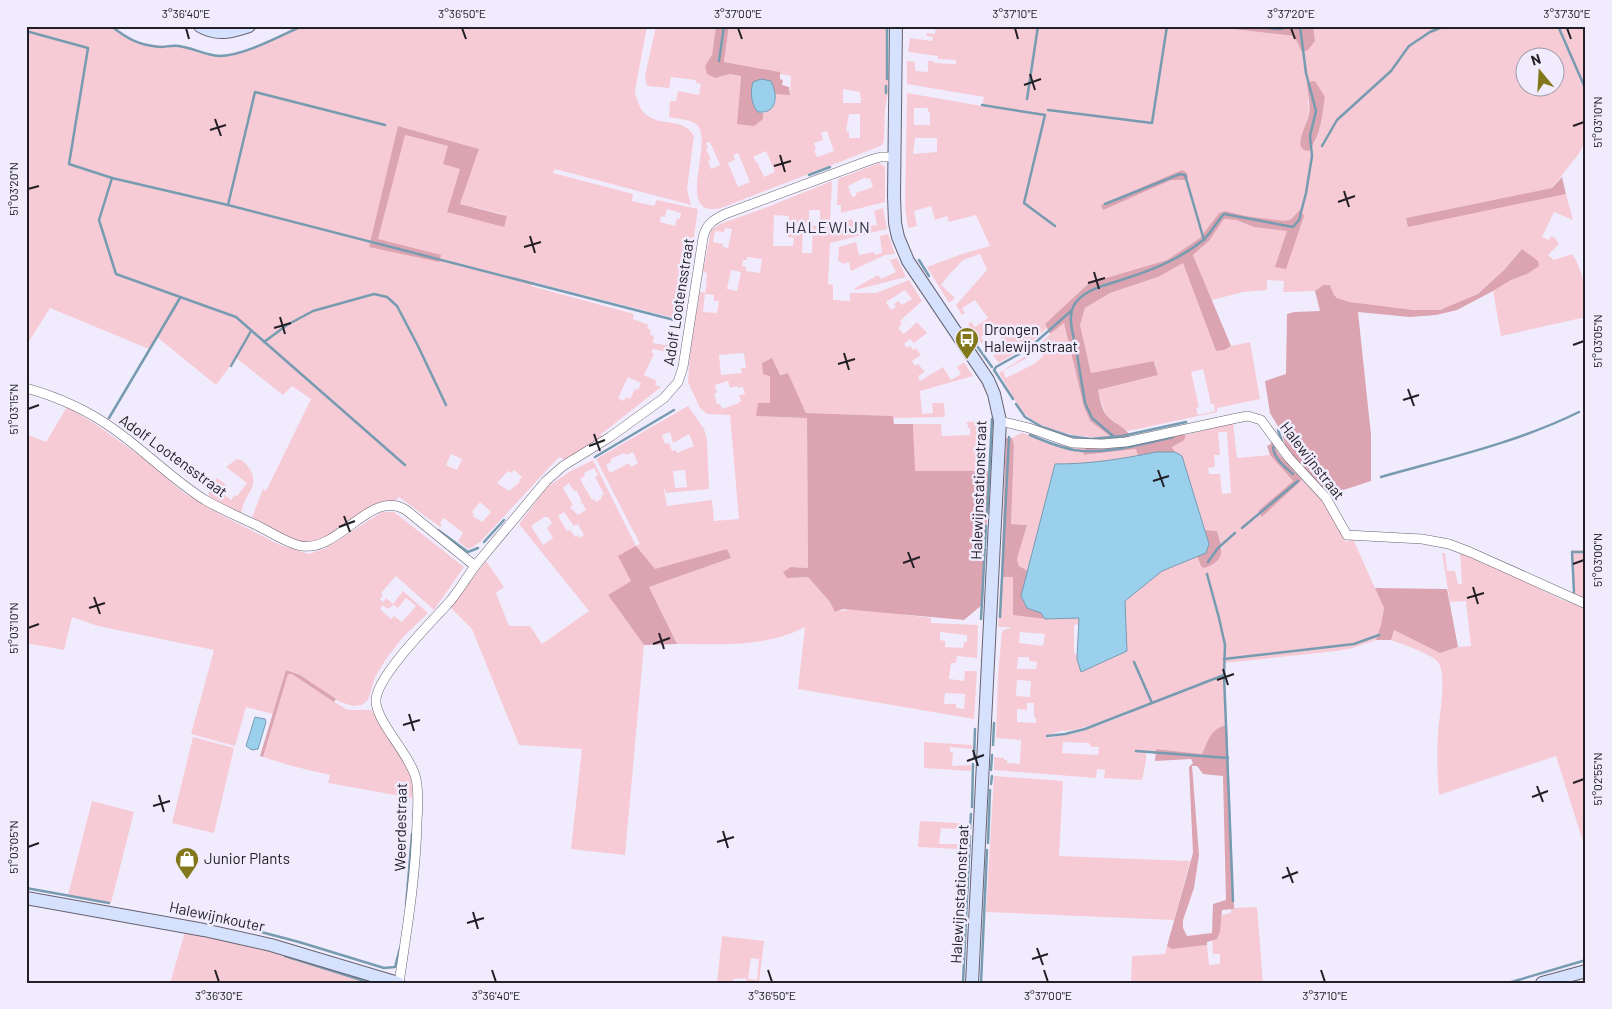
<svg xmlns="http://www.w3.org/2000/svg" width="1612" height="1009" font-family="Barlow,sans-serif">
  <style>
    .green { fill: #f7cbd5; fill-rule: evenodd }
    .forest { fill: #dca3b0; fill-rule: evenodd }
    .water { fill: #9bd0ed; stroke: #779bb1 }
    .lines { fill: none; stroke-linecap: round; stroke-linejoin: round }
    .stream { stroke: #779bb1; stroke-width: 2.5 }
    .street-casing { stroke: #676372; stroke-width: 10 }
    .secondary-casing { stroke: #676372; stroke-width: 14 }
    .street { stroke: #fff; stroke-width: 9 }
    .secondary { stroke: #d6e1fd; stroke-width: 12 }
    .ticks { fill: none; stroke: #222026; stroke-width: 2 }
    .labels { text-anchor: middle; stroke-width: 5; stroke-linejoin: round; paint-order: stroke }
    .street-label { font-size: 15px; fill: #222026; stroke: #f1ecfd }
    .poi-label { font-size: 15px; fill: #222026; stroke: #f1ecfd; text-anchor: start }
    .neighbourhood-label { font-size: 16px; letter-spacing: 1px; fill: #35323f; stroke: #f1ecfd }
    .neatline { fill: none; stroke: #222026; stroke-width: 2 }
    .ticks-label { font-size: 12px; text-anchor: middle; fill: #222026 }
  </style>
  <rect width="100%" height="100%" fill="#f1ecfd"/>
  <g class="green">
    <path d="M26,26H110L126,37L138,42L153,45L186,46L197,52L213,56H229L252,48L300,26H647L635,91C643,138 680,110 694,136L687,189L691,205L555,169L553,173L633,194L632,201L654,206L657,200L698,209L682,320L533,282L531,286L634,314L633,319L649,325L647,327L651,331L650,335L654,336L653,343L671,346L670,353L653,349L651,352L654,354L644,375L657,381L655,385L661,387L600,435L604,437L565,460L559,457L481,541L473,547L468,549L458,541L463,533L444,518L440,523L442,525L440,527L399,497L396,500L379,504L318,541C294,545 272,530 251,520L263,489L266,491L311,399L292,386L283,395L236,358L216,385L157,337L149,349L50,308L26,346ZM398,126L479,149L460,204L507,215L447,212L460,169L448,146L404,135L378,239ZM667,209L681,213L680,219L677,218L675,226L660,222L661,216L665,217ZM628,377L641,383L638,390L635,389L630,399L626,397L624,401L618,398ZM451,454L462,459L457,470L446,465ZM514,470L522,477L519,480L520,482L509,491L497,483L508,471L511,473ZM480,502L491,512L482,522L473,516L474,514L472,512Z"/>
    <path d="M656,26H716L712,56L705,66L715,78L730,74L741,76L737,124L763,119V113L769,111L776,102L775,94H790L791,76L780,74V72L724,62L729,26H888V92L885,109L884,141L882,145L873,149L721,208C674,219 713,145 698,126C692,119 678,119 669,117L670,101H676L678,91L699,95L701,84L696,83V80L671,77L669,88L647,86L645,76ZM843,89L860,92L861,103H843ZM849,114H860V138H849V132L846,131ZM827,131L834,151L817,157L814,150L816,149L814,143L823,140L821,133ZM710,142L720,165L711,169L708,161L711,160L706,149L708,148L706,143ZM766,151L775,172L764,177L757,162H756L753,157ZM738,153L750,182L738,187L728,163L735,160L733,155Z"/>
    <path d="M936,26L954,29L955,26H1207L1295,36L1298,46L1315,41L1313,26H1586V138L1580,152L1552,188L1406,218L1408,226L1566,194L1573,220L1554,212L1542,237L1549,240L1551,236L1556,239L1559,244L1548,255L1554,260L1572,254C1585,273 1586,295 1586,317L1501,336L1493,291L1511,280L1527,274L1522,249C1509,264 1495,282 1479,293C1471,299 1448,308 1439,310C1424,312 1347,306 1336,297C1333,295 1332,291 1331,287L1323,285L1315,291L1283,292L1284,281L1267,280V290L1243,292L1212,300L1193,255L1209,241L1224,219L1236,220L1254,227L1288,231L1276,267L1295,215L1290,220L1284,222L1246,216L1225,211L1219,213L1200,238L1167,260L1089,283L1045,324L1047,328L1028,345L999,363L993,356L1007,346L994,328L981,337L984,342L981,343L968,324L971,322L975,327L988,318L975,300L962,308L965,313L962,315L956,305L987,270L980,254L963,260L946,278V279L941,285L955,298L949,303L927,267L962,254L990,246L976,215L949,222L947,216L935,220L931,206L914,211L917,226L908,228L905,207L907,93L982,106L984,97L907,84V61L915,62V71L928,72V61H934V63L956,64V60L938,59V56L908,52L910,38L932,41L933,37L926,36L927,33L935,34ZM1524,58H1554V88H1524ZM1307,82L1325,97L1321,123L1315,143L1300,142L1309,114ZM914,108H928V112H930V125H914ZM915,138H937V152L913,154Z"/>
    <path d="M879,163L885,167V202L841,213V205H837L838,179ZM866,177V179L870,178L873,187L856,193V196L852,197L848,186Z"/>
    <path d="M832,181L830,224L852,219L854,227L877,225L874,211L883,208L887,229L830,243L828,284L833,285V300L850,301V293H876L909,280L922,301L900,321L902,324L898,328L904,334L917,322L927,333L914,343L910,339L904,344L907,348L910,346L913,350L916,348L921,355L912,361L915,366L918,364L925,372L918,376L920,381L943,367L951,380L961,374L957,367L964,362L973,376L920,391L922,414L933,413L932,403H944L945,417L893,418V416L806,413L788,373L770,376V404L756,416L807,418L808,568L791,567L787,578L808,577L830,602L836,612C853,606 909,616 931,618V623L978,625L977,658L957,656L956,663H951L949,679L964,681L965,671H977L974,719L798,689L805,627C765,648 721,644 677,644L649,587L731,558L727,549L655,570L631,581L608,595L644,645L625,855L571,849L582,749L519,745L472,629L450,607L486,561L504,587L496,593L509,626H530L542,644L589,611L519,524L547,487L569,472L593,460L636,546L640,544L596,459L688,406L704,429L707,440L709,489L666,493L663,485L667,506L712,500L714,521L739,519L730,415L707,414L700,408L688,382L690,353L700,292L705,293L707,281H706L707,273L703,272L711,230L720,224L770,206ZM809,210H820V226H813V222H809ZM774,215L789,216L788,237L794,238L793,246H773ZM725,228L732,229L728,248L723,247V244L713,242L715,231L724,232ZM803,229H813L812,253H802ZM747,257L762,259L760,273L746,271V267L742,266L743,260H747ZM731,270L741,272L737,291L727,289ZM905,290L912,299L902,305L898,301L894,304L896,307L891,310L886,302ZM705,294L714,295V301H719L717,313L703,312ZM744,353L746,368H741L742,373L721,375L719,355ZM728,381L730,388L737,386L738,388L743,387L745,394L739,395L741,400L739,403L722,409L720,404H717L714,394L717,393L715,385ZM670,432L673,443L689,434L694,446L677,453L676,450L672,451L669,443L665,444L662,435ZM633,452L638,463L631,467L629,463L610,473L606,465L611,462V459L624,453L626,455ZM594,468L598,475L595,477L604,494L601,496L602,498L596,502L594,499L592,500L580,479L585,476L584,473ZM685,470L687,487L675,488L673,471ZM569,483L574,491L576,490L582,501L580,502L583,504L586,510L578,515L570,507L573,505L563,488ZM564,512L574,526L578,524L584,535L580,538L578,535L575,537L570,530L567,531L558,516ZM544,517H548L552,523L547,528L553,538L543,545L531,526ZM940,632L967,635V642H964L963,648L945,647V641L940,640ZM945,693L965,694L964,709L956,708V704H944Z"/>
    <path d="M888,234L895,254L885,255L851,271L849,262L842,264L840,261H838L839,247L856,242L859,255L874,252L875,255L882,253L880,236Z"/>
    <path d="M897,258L906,277L855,290V288L878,275L881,279L896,272L890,260Z"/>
    <path d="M1183,262L1216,351L1224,350L1231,346L1250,342L1260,399L1217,408V412L1128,431L1106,416L1098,390L1158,375L1155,361L1091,373L1080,325L1085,308L1110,293L1158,277ZM1203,369L1211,404H1214L1215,411L1198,415L1196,408L1199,407L1191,372Z"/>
    <path d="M1064,322L1084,407L1090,421L1114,439C1085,437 1050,435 1027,416C1018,409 1006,384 999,373L1024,357ZM1037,349L1043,356L1034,364L1006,378L1003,371L1025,359Z"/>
    <path d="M67,407L94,423L144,459L184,493L223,516L280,545L309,554L326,548L382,512H394L464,567L434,610L396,576L381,593L383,595L380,599L383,602L386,598L393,604L403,591L428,613L403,637L386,659L375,677L368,700L362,705L353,706L340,702L300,675L286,670L273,714L246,707L235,746L191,734L214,650L98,626L72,617L64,650L26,643V434L46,442ZM406,598L416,606L402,622L394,616L391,619L380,609L383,605L387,609L394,605L398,608Z"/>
    <path d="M983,421V428H980V435H988L986,471H914L913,424H941L942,436L970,435V428H967L968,425L966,422Z"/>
    <path d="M1233,423L1237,458L1270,455L1293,481L1258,511L1262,517L1302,480L1322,500L1346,542L1353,539L1384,608L1381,625L1376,640L1353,648L1337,651L1224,663L1227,725C1214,728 1207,743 1202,754L1156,749V754L1146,752V761L1142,780L1104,778L1105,770L1097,769L1096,778L994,770V757L1004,758V760H1007V763L1020,764L1021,740L996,738L998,675L1002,631L1012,627H998L1001,577L1013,576V615L1045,619L1079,618V624L1074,625V653L1077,655V659L1081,672L1127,651L1125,601L1162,571L1197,556L1201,566L1223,549L1217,531L1205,530L1182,456L1175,452L1172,447L1183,441L1185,435ZM1218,432H1227L1231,493L1222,494L1220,474H1209L1208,468L1215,467L1214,455H1220ZM1020,632L1045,634L1043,646L1019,643ZM1018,657H1029V661L1037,662L1036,669H1017ZM1017,680L1031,681L1030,697L1016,696ZM1027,703H1034V717L1036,718V723L1017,722V709L1027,710ZM1130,713L1129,714L1080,732L1048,738L1045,736L1061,731L1075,730ZM1063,742L1089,743L1091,747H1099L1098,755L1062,753Z"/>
    <path d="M1021,433C1031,434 1039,439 1049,442C1061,446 1073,446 1086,448L1084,455L1136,449L1138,456L1089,464H1055L1028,571L1019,566L1017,559L1027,525L1011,524L1014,445L1012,438Z"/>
    <path d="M237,459C244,460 245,463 249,468C262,487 242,495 241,515L209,496C208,488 213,484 217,478L226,485L221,492L231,500L235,495L237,496L247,483L226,467Z"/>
    <path d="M1571,550H1586V599L1573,595Z"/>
    <path d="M1442,553H1445L1447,571H1455L1458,584H1462L1460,553L1522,580L1560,599L1586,608V851L1556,756L1439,795C1437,774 1437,754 1438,733C1439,718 1448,671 1437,661C1429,653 1402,644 1391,640L1394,630L1440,653L1458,647L1471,646L1466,601L1450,602Z"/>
    <path d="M288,674H292L334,702L348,710H371C384,729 410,758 413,782C413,787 412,793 412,798L328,783L330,775L292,766L263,757Z"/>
    <path d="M193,737L234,748L214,833L172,823Z"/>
    <path d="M924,742L973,745L972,749L950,747V752H953L952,766L971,765V771L924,768Z"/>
    <path d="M994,776L1063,781L1059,856L1190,861L1174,920L986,912Z"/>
    <path d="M92,801L134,812L111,903L68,895Z"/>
    <path d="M920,821L959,823V829L941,828L939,844H957V849L918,847Z"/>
    <path d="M1257,907L1263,983H1131L1132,956L1165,954L1167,946L1172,949L1207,945L1209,965L1220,964V954H1213L1212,941L1217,939L1222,915L1231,913V908Z"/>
    <path d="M185,932L278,953L373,983H170Z"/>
    <path d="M722,936L764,941L759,983H746V978L733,979V983H717ZM751,958L759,959L757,980L748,979Z"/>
  </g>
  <g class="forest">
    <path d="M716,26H729L724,62L780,72V79L783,80L782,85L789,87L790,95L775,94L771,82C762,78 759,81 752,86L753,104L758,112L763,113V119L754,126L737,124L741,76L730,74L715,78L707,74L705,66L712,55Z"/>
    <path d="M1207,26H1313L1315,41L1308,50L1302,52L1294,36Z"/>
    <path d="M1315,81L1325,97C1322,116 1321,135 1309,151C1290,150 1308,124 1309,114C1311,104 1307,92 1307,82Z"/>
    <path d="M398,126L479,149L460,204L507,216L504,227L447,212L460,169L443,164L448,146L405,135L378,239L441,255L439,262L369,247Z"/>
    <path d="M1182,170L1187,173L1188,177L1186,180H1171L1103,210L1101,205Z"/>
    <path d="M1562,177L1566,194L1408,227L1406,218L1552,188Z"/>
    <path d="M1300,210L1304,216L1286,269L1275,267L1287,231L1254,227L1236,220L1224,219L1209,241L1193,255L1231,346L1224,350L1216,351L1183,263L1158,277L1110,293L1085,308L1080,325L1091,373L1154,361L1158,375L1098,390C1100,398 1102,412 1108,417C1116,425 1128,427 1131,439H1114L1090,421L1084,407L1064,323L1050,334L1045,324L1089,283L1167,260L1200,238L1219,213L1225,211L1246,216L1284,221L1290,220Z"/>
    <path d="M1522,249L1538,261L1539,266L1527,274L1511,280L1493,291L1457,310L1436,315L1410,317L1358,312L1371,435V481L1331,494L1325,493L1287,453L1282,433L1270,413L1265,381L1286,374L1287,314L1294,312L1320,311L1315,291L1323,285H1330L1334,295L1337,298L1349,302L1413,310H1440L1478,294L1504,270Z"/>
    <path d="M772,358L780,375L788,373L806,413L893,416L894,424H913L915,471H989L983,604L964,620L843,609L835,612L830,602L808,577L787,578L783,572L791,567L808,568L807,418L756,416L758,403H770V376L763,374L762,363Z"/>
    <path d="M1181,434L1185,435V438L1183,441L1172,447L1175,452H1156L1138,456L1136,449L1083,455L1086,448Z"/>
    <path d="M1006,438H1012L1014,445L1011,524L1027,525L1017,559L1019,566L1028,571L1022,596L1027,608L1041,613L1045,619L1013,615V577H1001Z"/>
    <path d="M1272,443L1279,454L1302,480L1262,517L1258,511L1293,481L1270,455L1267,446Z"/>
    <path d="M1205,530L1217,531C1223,549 1226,561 1204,568L1201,566L1197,556L1206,553L1209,544Z"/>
    <path d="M636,546L655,569L727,549L731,558L649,587L677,644L644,645L608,595L631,581L618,556Z"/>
    <path d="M1375,588L1447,589L1458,647L1440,653L1394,630L1391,640H1376L1381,625L1384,608Z"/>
    <path d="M286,670L300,675L336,699L334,702L292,674H288L263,757L260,756Z"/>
    <path d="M1227,725L1234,909L1222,910L1220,932L1217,939L1207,942V945L1172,949L1167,946L1193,853L1189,767L1193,763L1191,759L1155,761L1156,749L1202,754C1208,741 1211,728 1227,725ZM1192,766H1197L1203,774L1223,776L1226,900L1213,904L1212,933L1187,936L1183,928V920L1194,888L1199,855Z"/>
  </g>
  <g class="water">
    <path d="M761,79L771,81C778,95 778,114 758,112C751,105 750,92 753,82Z"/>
    <path d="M1156,452H1175L1182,456L1209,544L1206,553L1162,571L1125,601L1127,651L1081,672L1077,659L1079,618L1045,619L1041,613L1027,608L1021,596L1055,464C1091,464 1122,459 1156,452Z"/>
    <path d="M255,717L265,719L266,722L258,749L252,750L246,746Z"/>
  </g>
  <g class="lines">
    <g class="stream">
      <path d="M111,26C128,39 138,45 160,47C166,47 172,45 179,46C193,48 205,55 219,56C243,56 280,36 302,26"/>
      <path d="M1240,26L1281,29L1288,26"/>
      <path d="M1558,26L1586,90"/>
      <path d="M26,31L88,48L69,164L112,178L99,220L116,274L236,317L405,465"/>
      <path d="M719,61L724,26"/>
      <path d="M887,79V26"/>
      <path d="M886,86V93"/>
      <path d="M1027,99L1038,26"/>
      <path d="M982,105L1045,115L1024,203L1055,226"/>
      <path d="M1048,110L1152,123L1167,26"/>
      <path d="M1322,146L1337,120L1391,71L1409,46L1430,32L1445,26"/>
      <path d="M809,175L830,167"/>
      <path d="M112,178L228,205L682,322"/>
      <path d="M1105,204L1180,174L1185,175L1204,240"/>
      <path d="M228,205L255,92L385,125"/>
      <path d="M919,260L929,276"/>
      <path d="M969,335L992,367"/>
      <path d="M264,342L287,325L313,311L374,294L387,297L397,306L418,346L446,405"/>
      <path d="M1075,345C1073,333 1068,318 1073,307C1080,292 1101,286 1115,282C1146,272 1176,262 1202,241C1211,234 1216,222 1224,214L1293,227L1299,220L1306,193L1312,156L1310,136L1316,111L1306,73L1300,26"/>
      <path d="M1077,354L1085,403L1092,418L1113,436"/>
      <path d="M231,366L251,331"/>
      <path d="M1013,399L994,370L996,367L1028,349L1071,311"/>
      <path d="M1016,404L1025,417L1042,427L1069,436L1091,439L1122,436L1186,422"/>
      <path d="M109,418L180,298"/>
      <path d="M1278,430L1282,441L1280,442"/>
      <path d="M1030,435C1044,441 1058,447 1074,450C1105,455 1143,444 1173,437"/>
      <path d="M1273,447C1274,459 1285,467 1293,474"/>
      <path d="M595,457L674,410"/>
      <path d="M1381,477C1448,458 1516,443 1579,412"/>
      <path d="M987,518L992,419"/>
      <path d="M1242,528L1298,481"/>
      <path d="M438,530L468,552L478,548"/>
      <path d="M484,542L504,520"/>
      <path d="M1208,562L1218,548L1235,533"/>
      <path d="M1207,574L1219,618L1225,645L1224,675L1233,901"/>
      <path d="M1574,592L1572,552H1586"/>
      <path d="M1000,617L1009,437"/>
      <path d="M981,619L986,526"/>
      <path d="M1224,659L1354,644L1379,635"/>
      <path d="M1134,662L1152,703"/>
      <path d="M1047,736L1065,734L1085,729L1224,675"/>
      <path d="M993,745L994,723"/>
      <path d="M1136,751L1228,758"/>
      <path d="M974,758L975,729"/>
      <path d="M991,770L992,755"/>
      <path d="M991,784L992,776"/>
      <path d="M972,807L973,764"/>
      <path d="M970,828L971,814"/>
      <path d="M988,843L990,790"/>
      <path d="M26,888L109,903"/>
      <path d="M406,906L412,834"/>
      <path d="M231,924L299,942L384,968L395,967L400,948"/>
      <path d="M285,956L371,983"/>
      <path d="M963,983L970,836"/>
      <path d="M981,983L987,850"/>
      <path d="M1508,983L1586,960"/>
    </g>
    <g class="street-casing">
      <g id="street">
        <path d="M26,388C58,397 88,410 115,430C146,452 173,480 205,500C222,510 242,518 260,527C272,533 284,541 297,545C338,557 369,487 406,510L475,566L546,481L563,466L610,437L664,398L678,382L683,367L703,238C706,224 713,220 725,214L873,159L881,157H894"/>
        <path d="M1000,421L1029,428L1072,443L1102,444L1126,442L1237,418L1248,416L1261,420L1289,458L1326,498L1347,535L1422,539L1449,544L1470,552L1586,604"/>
        <path d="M399,983C407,929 416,875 417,821C418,807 419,793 416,779C411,755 374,720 376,699C379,673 433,621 451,600C460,589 467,577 475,566"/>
      </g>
    </g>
    <g class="secondary-casing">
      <g id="secondary">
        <path d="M200,26C217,36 231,32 249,26"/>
        <path d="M896,26L894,196L895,223L898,237L908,261L988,380L994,394L1000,421L972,983"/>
        <path d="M26,898L204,930L271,945L398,983"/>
        <path d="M1542,983L1586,971"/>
      </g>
    </g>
    <use href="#street" class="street"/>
    <use href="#secondary" class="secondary"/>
  </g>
  <path class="ticks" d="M186,28L189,39M462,28L466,39M738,28L742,39M1015,28L1018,39M1291,28L1295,39M1567,28L1571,39M1030,74L1035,90M1024,85L1041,79M215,119L221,136M1573,126L1584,122M210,130L226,125M780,155L785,172M774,166L791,161M28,189L39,186M1344,191L1349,207M1338,202L1355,196M530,236L535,253M524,247L541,242M1094,272L1099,289M1088,283L1105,278M280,317L285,334M274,328L291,323M1573,345L1584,341M844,353L849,370M838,364L855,359M1408,389L1414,406M1403,400L1419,395M28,409L39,405M594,434L600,451M589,446L605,440M1158,470L1164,487M1153,481L1169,476M344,516L350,532M339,527L355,521M908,552L914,568M903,563L920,557M1573,564L1584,560M1473,587L1478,604M94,597L100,614M1467,598L1484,593M89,608L105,603M28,628L39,624M659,633L664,649M653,644L670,638M1223,669L1228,685M1217,680L1234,674M409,714L414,731M403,725L420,720M973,750L978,766M967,761L984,755M1573,783L1584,779M1537,786L1543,802M159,795L164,812M1532,797L1548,791M153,806L170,801M723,831L728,848M717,842L734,837M28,847L39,843M1287,867L1293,883M1282,878L1298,872M473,912L478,929M467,923L484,918M1037,948L1043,965M1032,959L1048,954M215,970L219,982M492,970L496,982M768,970L772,982M1044,970L1048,982M1321,970L1325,982"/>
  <defs>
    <g id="bus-pin" transform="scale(1.25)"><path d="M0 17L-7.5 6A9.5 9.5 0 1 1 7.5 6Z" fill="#83771b" stroke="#f1ecfd"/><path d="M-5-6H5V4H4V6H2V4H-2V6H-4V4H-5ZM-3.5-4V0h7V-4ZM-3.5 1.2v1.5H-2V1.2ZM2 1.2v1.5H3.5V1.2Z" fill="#fff"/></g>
    <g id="shop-pin" transform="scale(1.25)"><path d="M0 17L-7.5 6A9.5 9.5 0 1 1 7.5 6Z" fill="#83771b" stroke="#f1ecfd"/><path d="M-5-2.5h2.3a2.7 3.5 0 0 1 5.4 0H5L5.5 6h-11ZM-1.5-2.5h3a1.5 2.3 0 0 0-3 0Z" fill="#fff"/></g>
  </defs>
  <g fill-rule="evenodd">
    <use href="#bus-pin" x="967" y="339"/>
    <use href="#shop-pin" x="187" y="859"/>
  </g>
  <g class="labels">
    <g class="street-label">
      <text transform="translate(679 302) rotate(-81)" y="5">Adolf Lootensstraat</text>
      <text transform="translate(173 456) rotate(36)" y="5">Adolf Lootensstraat</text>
      <text transform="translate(1312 461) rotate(52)" y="5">Halewijnstraat</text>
      <text transform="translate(979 490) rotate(-88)" y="5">Halewijnstationstraat</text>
      <text transform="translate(401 827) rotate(-89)" y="5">Weerdestraat</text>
      <text transform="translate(960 894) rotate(-87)" y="5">Halewijnstationstraat</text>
      <text transform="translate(217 917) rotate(12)" y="5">Halewijnkouter</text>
    </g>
    <g class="poi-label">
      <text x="984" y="335">Drongen<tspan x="984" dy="17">Halewijnstraat</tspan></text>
      <text x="204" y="864">Junior Plants</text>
    </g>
    <g class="neighbourhood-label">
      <text x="828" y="233">HALEWIJN</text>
    </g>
  </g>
  <rect width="1612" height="1009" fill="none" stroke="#f1ecfd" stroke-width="55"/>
  <g transform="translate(1540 72) rotate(342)"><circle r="24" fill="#f1ecfd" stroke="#9e9aa7"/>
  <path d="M0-4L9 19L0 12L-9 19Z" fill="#83771b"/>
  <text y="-8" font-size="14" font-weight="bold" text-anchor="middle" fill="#222026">N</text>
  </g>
  <rect x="28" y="28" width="1556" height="954" class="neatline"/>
  <g class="ticks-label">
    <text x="186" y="18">3°36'40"E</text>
    <text x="462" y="18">3°36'50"E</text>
    <text x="738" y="18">3°37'00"E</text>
    <text x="1015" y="18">3°37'10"E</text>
    <text x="1291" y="18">3°37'20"E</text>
    <text x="1567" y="18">3°37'30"E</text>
    <text transform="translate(1598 122) rotate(-90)" y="4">51°03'10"N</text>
    <text transform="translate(14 189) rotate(-90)" y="4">51°03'20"N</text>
    <text transform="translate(1598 341) rotate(-90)" y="4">51°03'05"N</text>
    <text transform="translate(14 409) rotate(-90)" y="4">51°03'15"N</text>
    <text transform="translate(1598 560) rotate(-90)" y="4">51°03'00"N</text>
    <text transform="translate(14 628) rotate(-90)" y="4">51°03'10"N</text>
    <text transform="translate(1598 779) rotate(-90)" y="4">51°02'55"N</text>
    <text transform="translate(14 847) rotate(-90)" y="4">51°03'05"N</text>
    <text x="219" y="1000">3°36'30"E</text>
    <text x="496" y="1000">3°36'40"E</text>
    <text x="772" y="1000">3°36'50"E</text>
    <text x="1048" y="1000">3°37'00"E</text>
    <text x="1325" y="1000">3°37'10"E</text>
  </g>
</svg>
